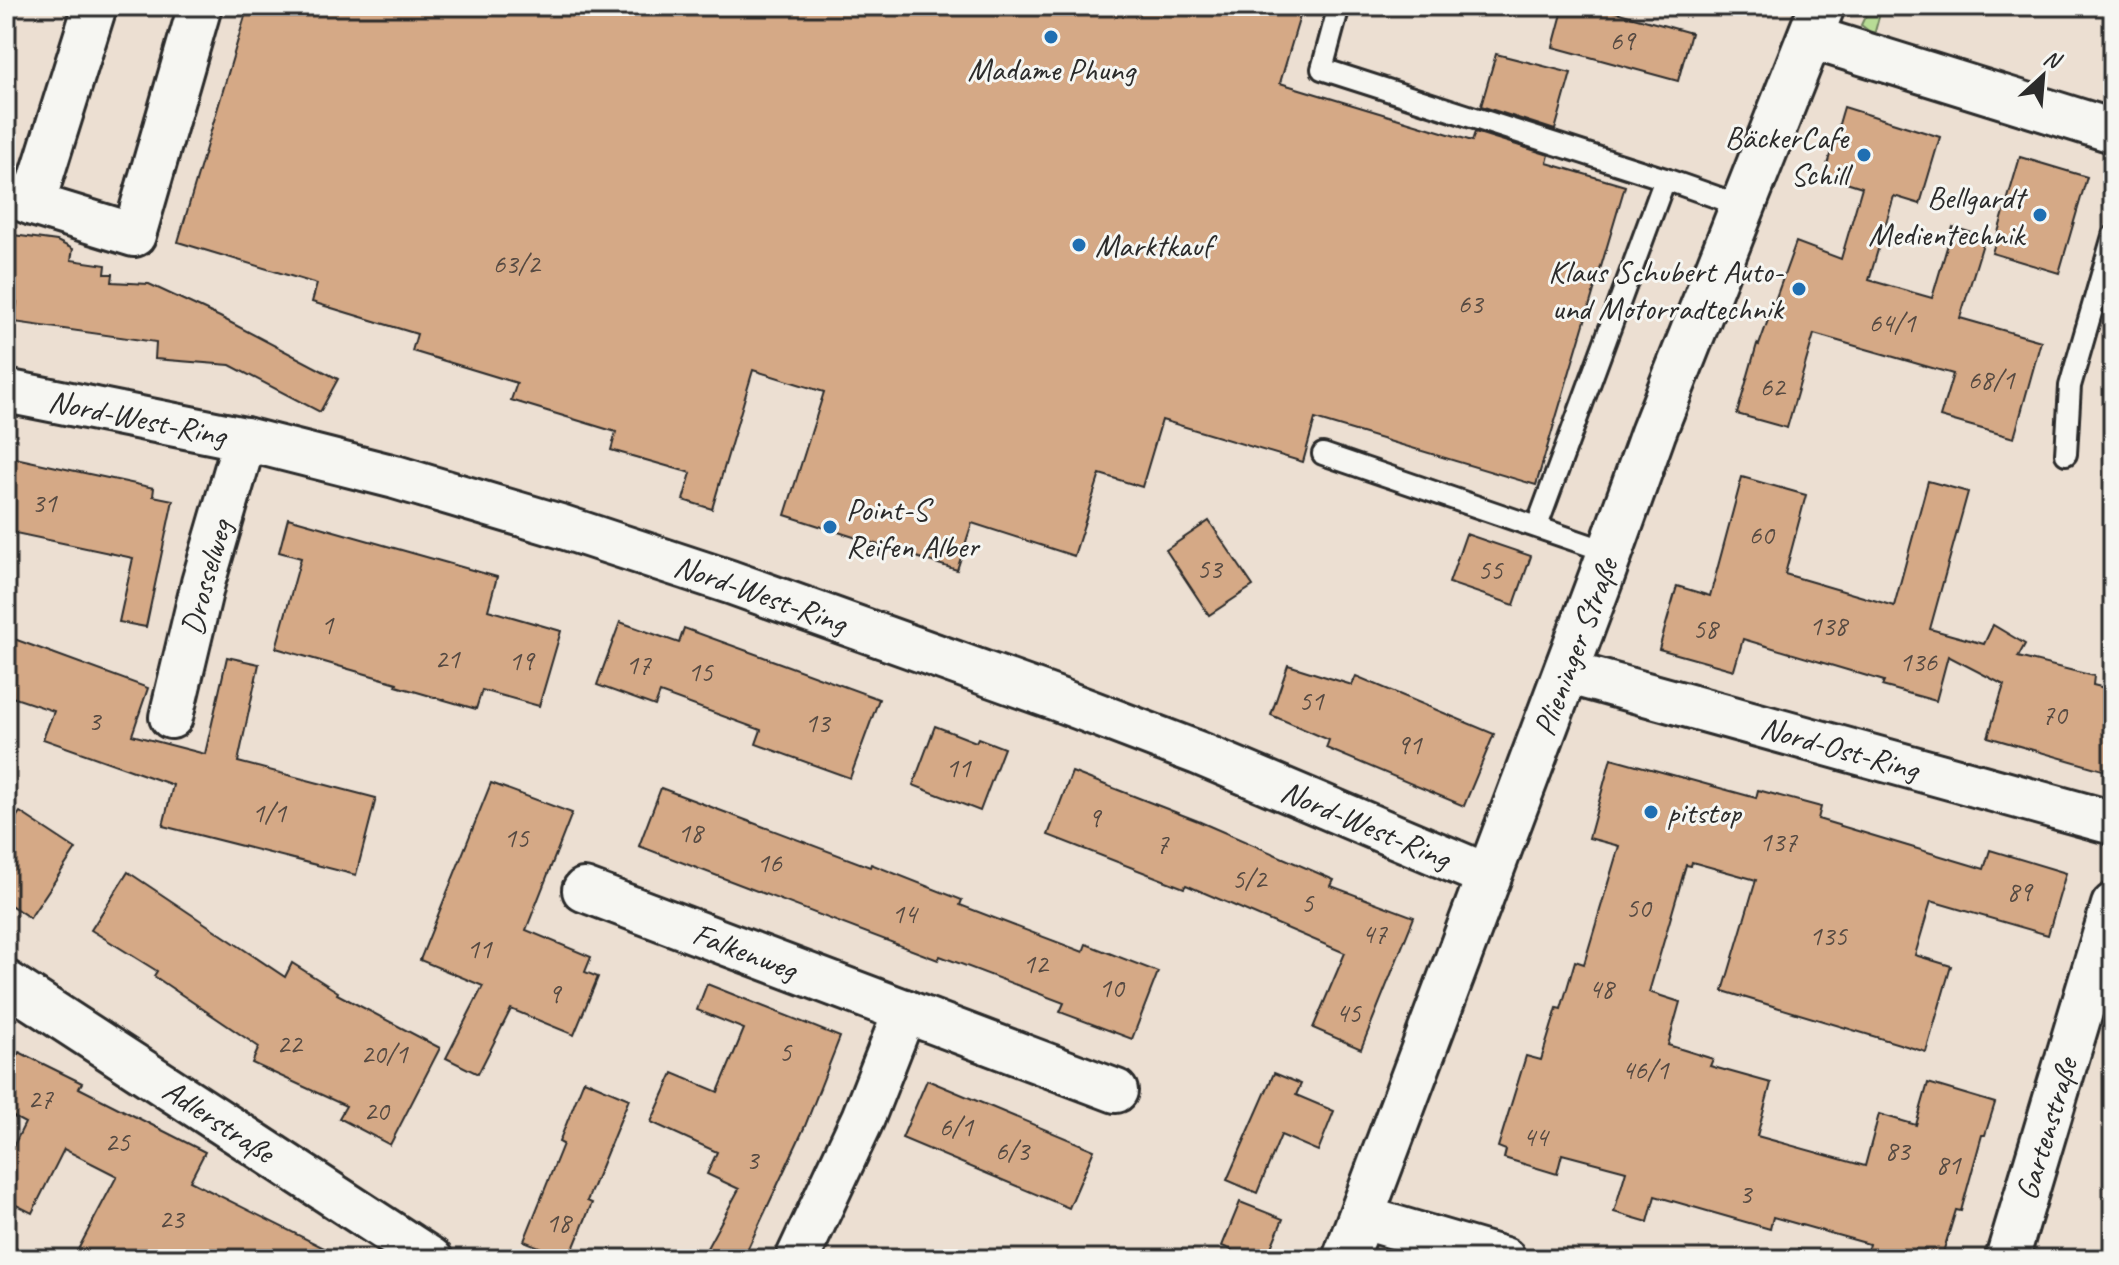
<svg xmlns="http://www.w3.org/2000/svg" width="2119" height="1265" font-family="Caveat,sans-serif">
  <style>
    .green { fill: #b8dc96; stroke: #728460; stroke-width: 2 }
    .building { fill: #d5a986; stroke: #2b2b2b; stroke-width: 2 }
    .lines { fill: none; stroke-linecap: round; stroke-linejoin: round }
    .lane-casing { stroke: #2b2b2b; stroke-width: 26 }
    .street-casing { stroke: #2b2b2b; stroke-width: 48 }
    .secondary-casing { stroke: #2b2b2b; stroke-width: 50 }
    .lane { stroke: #f6f6f2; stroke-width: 20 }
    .street { stroke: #f6f6f2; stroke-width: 42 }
    .secondary { stroke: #f6f6f2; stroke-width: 44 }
    .poi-dot { fill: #1f6fb2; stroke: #f6f6f2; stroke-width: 3 }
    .labels { text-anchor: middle; stroke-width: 6; stroke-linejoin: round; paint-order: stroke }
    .number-label { font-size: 28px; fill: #564a42 }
    .poi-label { font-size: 32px; fill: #2b2b2b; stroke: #f6f6f2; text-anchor: end }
    .street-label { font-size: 32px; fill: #2b2b2b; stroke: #f6f6f2 }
  </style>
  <rect width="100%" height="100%" fill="#ecdfd2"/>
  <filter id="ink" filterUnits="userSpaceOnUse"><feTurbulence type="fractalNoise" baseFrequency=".0125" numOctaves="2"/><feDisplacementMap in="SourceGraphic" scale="16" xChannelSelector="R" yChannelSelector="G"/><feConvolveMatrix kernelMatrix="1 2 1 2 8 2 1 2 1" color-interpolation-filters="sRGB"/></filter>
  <g filter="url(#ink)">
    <path class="green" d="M1870,6H1882L1874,35L1861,25Z"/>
    <g class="building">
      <path d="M248,6H1303L1280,83L1472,141L1475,132L1549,155L1547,163L1625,186L1536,485L1315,419L1303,462L1162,420L1142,487L1100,474L1074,556L972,523L957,570L785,515L824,392L753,370L712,509L683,500L691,473L611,450L616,432L511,400L517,383L412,351L417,334L312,302L317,284L178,242Z"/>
      <path d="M1564,6H1594L1691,33L1678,81L1553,47Z"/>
      <path d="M1496,54L1571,73L1555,130L1481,106Z"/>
      <path d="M1844,107L1940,137L1920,204L1894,196L1869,280L1932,298L1953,227L1985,237L1960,318L2041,341L2014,438L1940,417L1953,374L1814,334L1787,428L1737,414L1757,344L1759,345L1796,242L1841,259L1862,187L1824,175Z"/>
      <path d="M2020,157L2087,177L2059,273L1992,253Z"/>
      <path d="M6,234L57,241L73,249L71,260L106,265L105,274H113L112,282L149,284L220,317L338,379L320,412L230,365L155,359L156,342L14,322L17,302L6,300Z"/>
      <path d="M6,456L154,488L153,496L173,500L146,627L119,622L133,558L6,531Z"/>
      <path d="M1742,477L1806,495L1785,574L1894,606L1928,481L1968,492L1930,629L1984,644L1993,625L2025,644L2018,657L2094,676L2093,685L2113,690V773L1988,737L2004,685L1948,656L1936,701L1882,686L1884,681L1743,639L1734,670L1659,649L1677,586L1710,596Z"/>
      <path d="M288,518L497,577L488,610L561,631L539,706L482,690L476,709L396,686L397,683L276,648L301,558L279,552Z"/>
      <path d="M1209,521L1253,586L1209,615L1166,550Z"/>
      <path d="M1466,534L1531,556L1514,605L1449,583Z"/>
      <path d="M620,622L679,643L684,628L879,699L850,778L756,744L761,730L660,693L655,706L597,685Z"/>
      <path d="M6,636L148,688L132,735L205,754L227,657L259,664L238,762L376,798L356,875L163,826L173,785L43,739L54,711L6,695Z"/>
      <path d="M1288,665L1352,685L1356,676L1494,734L1464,806L1326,748L1329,740L1271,715Z"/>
      <path d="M935,726L976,742L978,738L1004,748L980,811L913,785Z"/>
      <path d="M1611,758L1756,798L1758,790L1821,807L1818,819L1984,869L1990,850L2066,873L2048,935L1931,901L1915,955L1951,966L1926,1052L1723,991L1756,880L1692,862L1691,866L1686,865L1649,992L1680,1002L1668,1045L1713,1059L1710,1066L1771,1083L1757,1136L1865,1166L1879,1114L1916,1125L1928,1083L1995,1103L1985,1135H1982L1961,1211L1956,1210L1941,1259H1865L1869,1244L1773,1217L1770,1229L1655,1196L1648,1222L1614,1212L1626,1171L1562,1154L1557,1174L1504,1158L1506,1150L1498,1147L1526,1056L1541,1060L1557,1008L1561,1009L1575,961L1584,964L1619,846L1589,838Z"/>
      <path d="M1072,772L1198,821L1334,880L1331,886L1414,917L1361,1049L1313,1028L1345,953L1186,885L1184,888L1048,835Z"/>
      <path d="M491,783L572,813L526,930L591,957L585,972L598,977L574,1035L511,1009L478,1074L446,1058L483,986L420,960Z"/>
      <path d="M661,788L870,867L871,864L962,900L960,905L1083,952L1086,944L1158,972L1132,1039L1060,1012L1064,1003L940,956L938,960L639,846Z"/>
      <path d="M20,812L76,849L30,918L6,902V832Z"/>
      <path d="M128,872L285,977L292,963L338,992L337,994L440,1048L390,1145L339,1118L346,1106L252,1063L259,1047L154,976L157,971L91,930Z"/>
      <path d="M707,984L840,1037L805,1126L743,1259H701L739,1189L707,1174L717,1152L651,1122L673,1073L718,1092L744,1029L697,1010Z"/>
      <path d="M19,1052L82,1083L79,1088L205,1152L190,1181L346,1259H73L117,1176L64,1149L32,1213L6,1200V1161L25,1123L6,1113V1078Z"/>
      <path d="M1274,1073L1301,1084L1296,1095L1334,1111L1318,1151L1281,1135L1257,1193L1227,1180Z"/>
      <path d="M584,1080L629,1099L587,1201L592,1203L569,1259L524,1241L563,1144L559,1142Z"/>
      <path d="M927,1080L1094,1150L1069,1208L902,1138Z"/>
      <path d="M1240,1202L1283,1219L1266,1259H1228L1232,1250L1222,1246Z"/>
    </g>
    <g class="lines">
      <g class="lane-casing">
        <g id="lane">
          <path d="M1339,6L1322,69L1665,179L1742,206"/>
          <path d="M1323,454L1609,552"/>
          <path d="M2066,454L2070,386L2113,236"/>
          <path d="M1537,526L1665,179"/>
        </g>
      </g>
      <g class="street-casing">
        <g id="street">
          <path d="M1810,37L2113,131"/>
          <path d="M6,193L33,204L134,235L200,6"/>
          <path d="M33,204L95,6"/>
          <path id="s1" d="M6,391L245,439L395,477L563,527L730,582L1054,698L1198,753L1489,876"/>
          <path id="s2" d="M1566,672L2113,823"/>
          <path id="s3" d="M171,717L203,583L245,439"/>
          <path id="s4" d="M584,890L1116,1091"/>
          <path id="s5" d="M6,982L431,1259"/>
          <path d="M1360,1217L1504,1259"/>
          <path d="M797,1259L863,1118L905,1011"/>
          <path id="s6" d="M2007,1259L2113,905"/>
        </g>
      </g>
      <g class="secondary-casing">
        <g id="secondary">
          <path id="s7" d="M1345,1259L1601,578L1653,433L1822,6"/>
        </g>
      </g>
      <use href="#lane" class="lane"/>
      <use href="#street" class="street"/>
      <use href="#secondary" class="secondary"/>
    </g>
  </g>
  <g class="poi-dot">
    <circle cx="1051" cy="37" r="8"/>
    <circle cx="1864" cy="155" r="8"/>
    <circle cx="2040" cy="215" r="8"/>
    <circle cx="1079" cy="245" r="8"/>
    <circle cx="1799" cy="289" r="8"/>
    <circle cx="830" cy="527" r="8"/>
    <circle cx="1651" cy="812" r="8"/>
  </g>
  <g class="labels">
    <g class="number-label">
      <text x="1622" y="50">69</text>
      <text x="516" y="273">63/2</text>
      <text x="1470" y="313">63</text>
      <text x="1892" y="332">64/1</text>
      <text x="1991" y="389">68/1</text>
      <text x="1772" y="396">62</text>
      <text x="44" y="512">31</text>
      <text x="1761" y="544">60</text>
      <text x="1209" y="578">53</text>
      <text x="1490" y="579">55</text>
      <text x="327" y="634">1</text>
      <text x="1828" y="635">138</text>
      <text x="1705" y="638">58</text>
      <text x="447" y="668">21</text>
      <text x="521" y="670">19</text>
      <text x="1918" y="671">136</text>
      <text x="638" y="674">17</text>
      <text x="700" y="681">15</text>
      <text x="1311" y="710">51</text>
      <text x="2054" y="724">70</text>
      <text x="94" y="730">3</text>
      <text x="817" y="732">13</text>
      <text x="1409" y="754">91</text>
      <text x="958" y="777">11</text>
      <text x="269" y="822">1/1</text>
      <text x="1094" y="827">9</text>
      <text x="690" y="842">18</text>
      <text x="516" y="847">15</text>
      <text x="1778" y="851">137</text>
      <text x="1162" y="853">7</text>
      <text x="769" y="872">16</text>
      <text x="1249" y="888">5/2</text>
      <text x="2019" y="901">89</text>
      <text x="1307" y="912">5</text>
      <text x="1638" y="917">50</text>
      <text x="904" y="923">14</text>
      <text x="1374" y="943">47</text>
      <text x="1828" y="945">135</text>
      <text x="479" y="958">11</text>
      <text x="1035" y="973">12</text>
      <text x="1111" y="997">10</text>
      <text x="1601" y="998">48</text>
      <text x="554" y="1003">9</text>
      <text x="1348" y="1022">45</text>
      <text x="289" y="1053">22</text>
      <text x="785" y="1061">5</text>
      <text x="384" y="1063">20/1</text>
      <text x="1645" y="1079">46/1</text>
      <text x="40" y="1108">27</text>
      <text x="376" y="1120">20</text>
      <text x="956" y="1136">6/1</text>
      <text x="1535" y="1146">44</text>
      <text x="117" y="1151">25</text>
      <text x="1012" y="1160">6/3</text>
      <text x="1897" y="1160">83</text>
      <text x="752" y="1169">3</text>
      <text x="1948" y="1174">81</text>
      <text x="1745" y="1203">3</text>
      <text x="171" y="1228">23</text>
      <text x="558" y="1232">18</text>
    </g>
    <g class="poi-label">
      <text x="1051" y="80" text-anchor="middle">Madame Phung</text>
      <text x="1848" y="148">BäckerCafe<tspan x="1848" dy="37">Schill</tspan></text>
      <text x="2024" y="208">Bellgardt<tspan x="2024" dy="37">Medientechnik</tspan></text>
      <text x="1095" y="256" text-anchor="start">Marktkauf</text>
      <text x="1783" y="282">Klaus Schubert Auto-<tspan x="1783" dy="37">und Motorradtechnik</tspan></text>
      <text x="846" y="520" text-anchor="start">Point-S<tspan x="846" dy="37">Reifen Alber</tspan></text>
      <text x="1667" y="823" text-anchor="start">pitstop</text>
    </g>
    <g class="street-label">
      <text dy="11" stroke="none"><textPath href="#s1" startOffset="134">Nord-West-Ring</textPath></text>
      <text dy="11" stroke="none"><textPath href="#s3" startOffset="144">Drosselweg</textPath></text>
      <text dy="11" stroke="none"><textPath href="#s1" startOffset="782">Nord-West-Ring</textPath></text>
      <text dy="11" stroke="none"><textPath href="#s7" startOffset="654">Plieninger Straße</textPath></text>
      <text dy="11" stroke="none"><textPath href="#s2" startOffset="284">Nord-Ost-Ring</textPath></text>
      <text dy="11" stroke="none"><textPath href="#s1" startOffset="1430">Nord-West-Ring</textPath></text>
      <text dy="11" stroke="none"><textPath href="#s4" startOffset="172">Falkenweg</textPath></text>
      <text dy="11" stroke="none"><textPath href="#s5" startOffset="254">Adlerstraße</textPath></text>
      <text dy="11" stroke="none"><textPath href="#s6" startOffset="136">Gartenstraße</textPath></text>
    </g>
  </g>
  <rect width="2119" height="1265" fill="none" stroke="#f6f6f2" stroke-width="32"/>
  <rect x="16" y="16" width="2087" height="1233" fill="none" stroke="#2b2b2b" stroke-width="3" filter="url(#ink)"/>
  <g transform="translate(2043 76) rotate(26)" stroke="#f6f6f2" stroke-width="6" paint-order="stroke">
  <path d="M0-6L14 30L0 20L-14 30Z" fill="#2b2b2b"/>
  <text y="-12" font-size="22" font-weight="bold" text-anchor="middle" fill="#2b2b2b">N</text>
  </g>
</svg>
